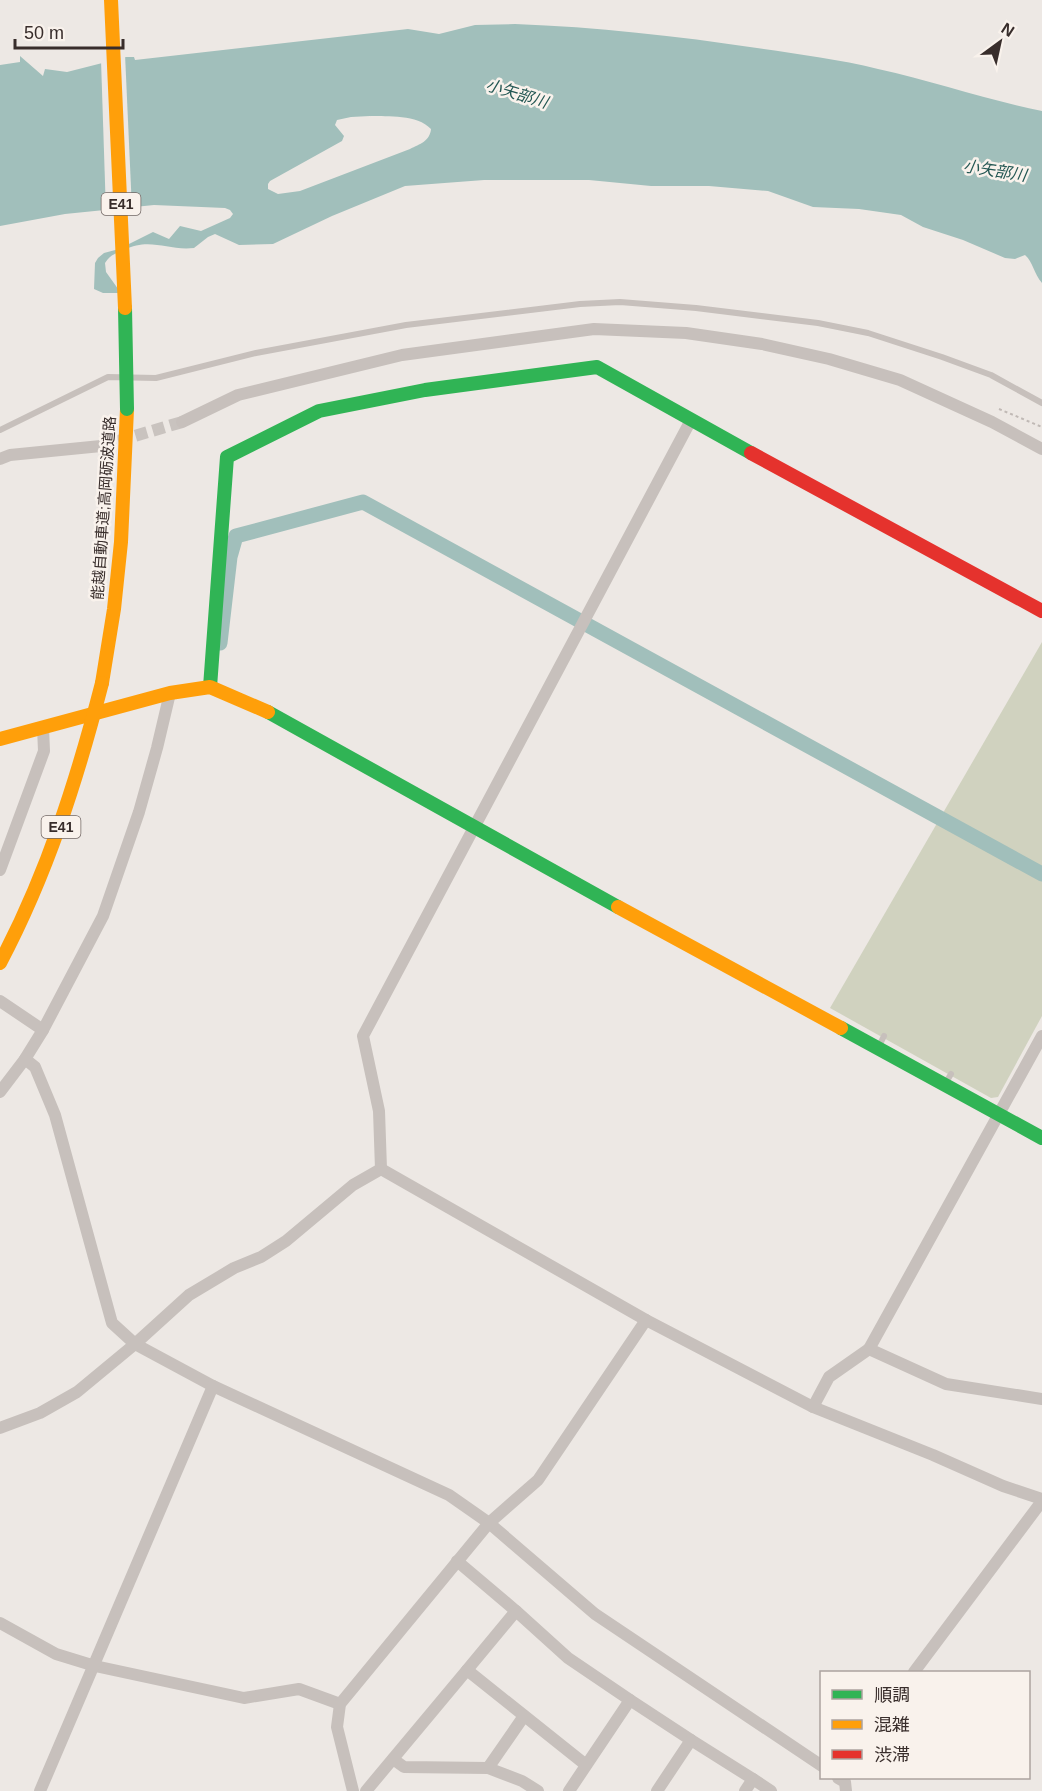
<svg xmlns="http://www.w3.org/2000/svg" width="1042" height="1791" font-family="Helvetica,'Noto Sans JP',sans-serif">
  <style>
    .green { fill: #d0d2bf }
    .water { fill: #a1bfbb; fill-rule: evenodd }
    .pier { fill: #ede8e4 }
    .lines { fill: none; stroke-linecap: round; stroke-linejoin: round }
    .canal { stroke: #a1bfbb; stroke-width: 15 }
    .street-tunnel { stroke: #c9c3bf; stroke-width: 12; stroke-dasharray: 12 6; stroke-linecap: butt }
    .path { stroke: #c0b9b5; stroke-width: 2; stroke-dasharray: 3 3; stroke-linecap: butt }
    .lane { stroke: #c7c0bc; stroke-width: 6 }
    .street { stroke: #c7c0bc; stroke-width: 12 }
    .fast { stroke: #30b455; stroke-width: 14 }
    .slow { stroke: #ff9f0a; stroke-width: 14 }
    .jam { stroke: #e5322d; stroke-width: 14 }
    .fast-bridge { stroke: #30b455; stroke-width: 14 }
    .slow-bridge { stroke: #ff9f0a; stroke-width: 14 }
    .labels { text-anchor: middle; stroke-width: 5; stroke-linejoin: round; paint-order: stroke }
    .shield { fill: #f9f2ec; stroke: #726865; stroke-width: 1.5 }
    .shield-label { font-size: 14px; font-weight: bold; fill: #382d2b }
    .street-label { font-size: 15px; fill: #382d2b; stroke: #f9f2ec }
    .water-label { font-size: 16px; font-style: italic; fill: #235753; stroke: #f9f2ec }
  </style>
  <rect width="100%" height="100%" fill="#ede8e4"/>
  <path class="green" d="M1042,642V1016L998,1097L991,1098L830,1008Z"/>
  <path class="water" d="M515,24C597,27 676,36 757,48C797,54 838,59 878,69C933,81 987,100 1042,111V283C1034,274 1033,262 1025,255L1015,259L1005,258L963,240L923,227L901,215L859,209L813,207L768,191L709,186H651L589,180H484L405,186L332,216L273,244L239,245L215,234L208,237L194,248C168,251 150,237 124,250C116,253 110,255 105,263L106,272L121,293H103L94,289L95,263L98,258L104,253L119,249L153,232L169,239L180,226L201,231L230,218L233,214L230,210L225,208L154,205L65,214L0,226V65L20,62V56L43,76L45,69L67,72L126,57H134L135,60L408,29L439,34L475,25ZM370,116C388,117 417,114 431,129C430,141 420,144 410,149L300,191L278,194L268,189V184L270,181L342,141L344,136L335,125L337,120L351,117Z"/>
  <path class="pier" d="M125,54L132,210L106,213L101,60Z"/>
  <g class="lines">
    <path class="canal" d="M220,643L230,557L236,536L363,502L1042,874"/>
    <path class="street-tunnel" d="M101,446L182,422"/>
    <path class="path" d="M999,409L1042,427"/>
    <g class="lane">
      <path d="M0,430L108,377L156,378L256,353L406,325L580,304L620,302L696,308L818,323L868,333L942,357L991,375L1042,403"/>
      <path d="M878,1048L884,1036"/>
      <path d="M945,1084L951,1074"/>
    </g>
    <g class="street">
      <path d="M182,422L238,395L402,355L594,329L686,333L762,344L829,359L900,380L992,422L1042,449"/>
      <path d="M0,459L10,455L101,446"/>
      <path d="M0,870L44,751L43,728"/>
      <path d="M0,1001L43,1030"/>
      <path d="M25,1059L35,1067L55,1115L112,1323L135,1344L213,1386L449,1495L489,1523L595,1614L822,1766"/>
      <path d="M0,1092L25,1059L43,1030L103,916L139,812L157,748L170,693"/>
      <path d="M381,1169L379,1111L363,1036L691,420"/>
      <path d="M381,1169L646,1320L813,1407L933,1455L1003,1486L1042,1499"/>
      <path d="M869,1349L1042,1036"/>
      <path d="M813,1407L829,1377L869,1349L946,1384L1042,1399"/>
      <path d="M0,1428L40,1413L77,1392L135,1344L189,1295L234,1268L261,1257L286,1241L353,1185L381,1169"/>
      <path d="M457,1561L516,1611"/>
      <path d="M0,1623L56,1654L95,1666L244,1698L299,1689L340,1704"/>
      <path d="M467,1670L516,1611L568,1658L630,1700"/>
      <path d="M914,1672L1042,1501"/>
      <path d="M524,1716L488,1768L522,1781L538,1791"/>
      <path d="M393,1759L404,1767L488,1768"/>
      <path d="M838,1778L845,1782L846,1791"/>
      <path d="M40,1791L213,1386"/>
      <path d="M353,1791L337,1727L340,1704L489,1523L538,1480L646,1320"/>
      <path d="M366,1791L467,1670L586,1765"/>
      <path d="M569,1791L630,1700L691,1740"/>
      <path d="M657,1791L691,1740L753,1779"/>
      <path d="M745,1791L753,1779L771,1791"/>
    </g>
    <g class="fast">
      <path d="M210,687L227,457L319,411L425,390L597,367L751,453"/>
      <path d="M268,712L618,907"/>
      <path d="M841,1028L1042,1138"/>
    </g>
    <g class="slow">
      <path d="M102,683L114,609L121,542L127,409"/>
      <path d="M0,739L170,693L210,687L268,712"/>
      <path d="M618,907L841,1028"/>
    </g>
    <path class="jam" d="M751,453L1042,611"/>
    <path class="fast-bridge" d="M125,308L127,409"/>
    <g class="slow-bridge">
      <path d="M111,0L125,308"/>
      <path d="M0,963C47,874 77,780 102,683"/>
    </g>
  </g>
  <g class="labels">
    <g class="shield">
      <rect x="101.5" y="193" width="39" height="22" rx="4.5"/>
      <rect x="41.5" y="816" width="39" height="22" rx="4.5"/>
    </g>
    <g class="shield-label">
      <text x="121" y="209">E41</text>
      <text x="61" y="832">E41</text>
    </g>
    <g class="street-label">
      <text transform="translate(104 508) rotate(-86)" y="5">能越自動車道;高岡砺波道路</text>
    </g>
    <g class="water-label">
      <text transform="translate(517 93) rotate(17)" y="6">小矢部川</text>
      <text transform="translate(995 170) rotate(9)" y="6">小矢部川</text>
    </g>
  </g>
  <rect x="820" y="1671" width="210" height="108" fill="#f9f2ec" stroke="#aca39f" stroke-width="1.5"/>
  <rect x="832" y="1690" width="30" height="9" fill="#30b455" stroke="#aca39f" stroke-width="1.5"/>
  <text x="874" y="1701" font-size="18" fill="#382d2b">順調</text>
  <rect x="832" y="1720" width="30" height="9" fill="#ff9f0a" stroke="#aca39f" stroke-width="1.5"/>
  <text x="874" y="1731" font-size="18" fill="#382d2b">混雑</text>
  <rect x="832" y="1750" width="30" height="9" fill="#e5322d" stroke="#aca39f" stroke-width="1.5"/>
  <text x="874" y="1761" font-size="18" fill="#382d2b">渋滞</text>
  <g transform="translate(1000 42) rotate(33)" stroke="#f9f2ec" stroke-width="4.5" paint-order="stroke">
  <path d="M0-4.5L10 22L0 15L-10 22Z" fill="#382d2b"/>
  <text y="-9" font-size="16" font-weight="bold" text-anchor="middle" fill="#382d2b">N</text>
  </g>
  <path d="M15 39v9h108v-9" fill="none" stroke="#382d2b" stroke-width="3"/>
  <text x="24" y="39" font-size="18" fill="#382d2b" stroke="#f9f2ec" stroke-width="4.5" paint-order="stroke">50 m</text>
</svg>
